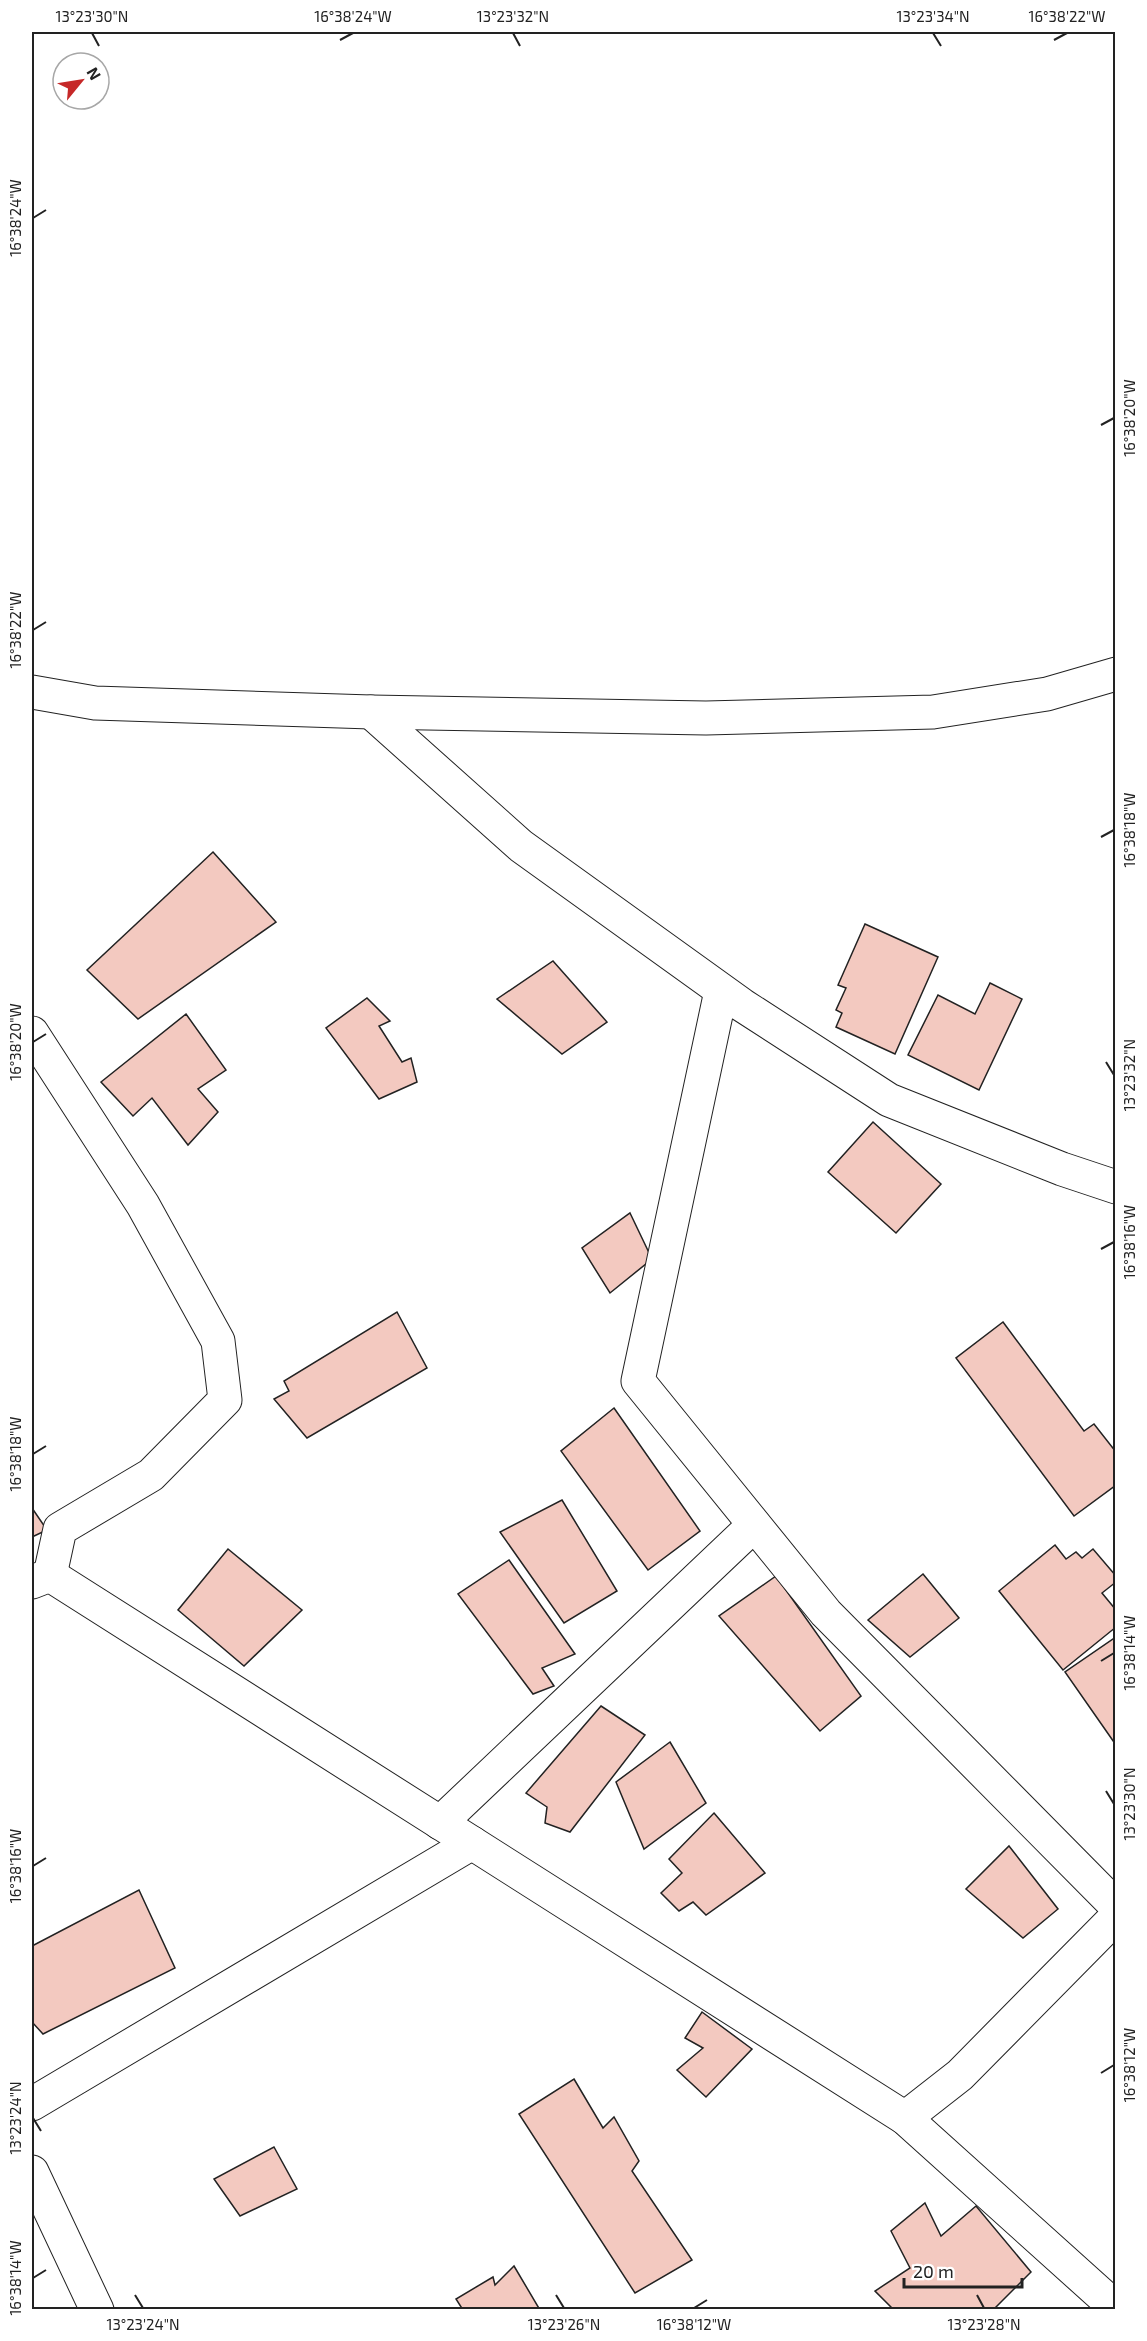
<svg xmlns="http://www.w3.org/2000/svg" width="1147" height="2341" font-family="'Exo 2',sans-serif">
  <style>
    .building { fill: #f3c9c0; stroke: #222; stroke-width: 1.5 }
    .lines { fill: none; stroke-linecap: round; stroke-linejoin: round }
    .minor-casing { stroke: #222; stroke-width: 35 }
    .minor { stroke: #fff; stroke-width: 33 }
    .ticks { fill: none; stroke: #222; stroke-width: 2 }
    .neatline { fill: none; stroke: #222; stroke-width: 2 }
    .ticks-label { font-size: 15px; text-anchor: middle; fill: #222 }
  </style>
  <rect width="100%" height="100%" fill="#fff"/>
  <g class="building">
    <path d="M213,852L276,922L138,1019L87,970Z"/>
    <path d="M865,924L938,957L895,1054L836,1027L842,1013L836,1010L846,988L838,985Z"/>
    <path d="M553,961L607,1022L562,1054L497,999Z"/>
    <path d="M990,983L1022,999L979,1090L908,1055L938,995L975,1014Z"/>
    <path d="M367,998L390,1021L379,1026L402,1062L411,1058L417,1082L379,1099L326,1028Z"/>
    <path d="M186,1014L226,1070L198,1089L218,1112L188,1145L152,1098L133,1116L101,1082Z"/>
    <path d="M873,1122L941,1184L896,1233L828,1172Z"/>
    <path d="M630,1213L652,1259L610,1293L582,1248Z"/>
    <path d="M397,1312L427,1368L307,1438L274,1399L289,1391L284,1381Z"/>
    <path d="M1003,1322L1084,1431L1094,1424L1116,1452V1485L1074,1516L956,1358Z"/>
    <path d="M614,1408L700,1531L648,1570L561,1451Z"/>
    <path d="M562,1500L617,1591L564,1623L500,1532Z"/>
    <path d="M32,1508L47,1530L32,1537Z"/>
    <path d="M1055,1545L1066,1559L1076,1552L1082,1558L1093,1549L1116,1576V1582L1102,1593L1116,1610V1627L1063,1670L999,1591Z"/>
    <path d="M228,1549L302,1610L244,1666L178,1610Z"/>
    <path d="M509,1560L575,1654L542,1668L554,1686L533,1694L458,1594Z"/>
    <path d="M923,1574L959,1618L910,1657L868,1620Z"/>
    <path d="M776,1576L861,1696L820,1731L719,1616Z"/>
    <path d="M1116,1637V1745L1065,1672Z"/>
    <path d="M601,1706L645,1735L570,1832L545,1823L547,1807L526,1793Z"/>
    <path d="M670,1742L706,1803L644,1849L616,1782Z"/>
    <path d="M714,1813L765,1873L706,1915L693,1902L679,1911L661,1893L682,1873L669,1859Z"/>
    <path d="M1009,1846L1058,1909L1023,1938L966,1889Z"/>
    <path d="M139,1890L175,1968L43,2034L32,2022V1946Z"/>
    <path d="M702,2012L752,2049L706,2097L677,2070L703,2048L685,2038Z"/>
    <path d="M574,2079L603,2128L614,2117L639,2161L632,2171L692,2260L635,2293L519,2114Z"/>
    <path d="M274,2147L297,2189L240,2216L214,2179Z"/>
    <path d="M925,2203L941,2236L976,2206L1031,2272L993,2310H894L875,2291L910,2268L891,2231Z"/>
    <path d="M514,2266L540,2310H463L456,2299L493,2277L495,2285Z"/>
  </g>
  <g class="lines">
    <g class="minor-casing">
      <g id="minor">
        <path d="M32,692L95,703L371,712L706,718L933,712L1047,694L1116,674"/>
        <path d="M371,712L521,846L742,1005L889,1100L1062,1169L1116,1187"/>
        <path d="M721,991L638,1381L826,1613L1116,1906"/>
        <path d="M32,1033L143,1205L218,1341L225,1400L151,1475L60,1529L50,1575"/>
        <path d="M32,1582L50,1575L905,2118L1116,2308"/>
        <path d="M440,1823L754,1525"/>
        <path d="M32,2104L472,1843"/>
        <path d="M905,2118L960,2075L1116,1917"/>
        <path d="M32,2172L97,2310"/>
      </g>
    </g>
    <use href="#minor" class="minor"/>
  </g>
  <path class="ticks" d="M92,33L99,46M513,33L520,46M933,33L941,46M340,40L353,33M1054,40L1067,33M33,218L46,210M1101,425L1114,418M33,630L46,622M1101,837L1114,830M33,1042L46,1034M1106,1062L1114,1075M1101,1249L1114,1242M33,1454L46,1446M1101,1661L1114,1653M1106,1791L1114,1804M33,1866L46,1858M1101,2073L1114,2065M33,2118L41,2131M33,2278L46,2270M135,2295L143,2308M556,2295L564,2308M977,2295L984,2308M694,2308L707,2300"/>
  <rect width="1147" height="2341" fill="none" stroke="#ffffff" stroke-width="66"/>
  <g transform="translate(81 81) rotate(60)"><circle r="28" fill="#ffffff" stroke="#a7a7a7" stroke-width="1.5"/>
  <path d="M0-4.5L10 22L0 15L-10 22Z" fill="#c62828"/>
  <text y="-9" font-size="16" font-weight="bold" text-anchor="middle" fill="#222222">N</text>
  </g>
  <path d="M904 2278v9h118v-9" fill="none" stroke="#222222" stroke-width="3"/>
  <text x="913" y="2278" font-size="18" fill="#222222" stroke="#ffffff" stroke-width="4.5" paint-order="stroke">20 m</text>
  <rect x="33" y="33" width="1081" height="2275" class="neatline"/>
  <g class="ticks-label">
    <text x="92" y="22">13°23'30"N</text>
    <text x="353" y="22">16°38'24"W</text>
    <text x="513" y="22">13°23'32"N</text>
    <text x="933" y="22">13°23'34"N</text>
    <text x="1067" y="22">16°38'22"W</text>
    <text transform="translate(16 218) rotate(-90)" y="5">16°38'24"W</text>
    <text transform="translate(1130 418) rotate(-90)" y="5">16°38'20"W</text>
    <text transform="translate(16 630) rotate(-90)" y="5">16°38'22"W</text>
    <text transform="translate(1130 830) rotate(-90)" y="5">16°38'18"W</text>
    <text transform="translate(16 1042) rotate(-90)" y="5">16°38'20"W</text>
    <text transform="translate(1130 1075) rotate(-90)" y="5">13°23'32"N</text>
    <text transform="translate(1130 1242) rotate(-90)" y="5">16°38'16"W</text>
    <text transform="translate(16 1454) rotate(-90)" y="5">16°38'18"W</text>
    <text transform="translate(1130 1653) rotate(-90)" y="5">16°38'14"W</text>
    <text transform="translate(1130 1804) rotate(-90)" y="5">13°23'30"N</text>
    <text transform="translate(16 1866) rotate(-90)" y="5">16°38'16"W</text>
    <text transform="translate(1130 2065) rotate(-90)" y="5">16°38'12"W</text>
    <text transform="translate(16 2118) rotate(-90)" y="5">13°23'24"N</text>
    <text transform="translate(16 2278) rotate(-90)" y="5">16°38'14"W</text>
    <text x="143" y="2330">13°23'24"N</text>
    <text x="564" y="2330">13°23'26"N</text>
    <text x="694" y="2330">16°38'12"W</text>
    <text x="984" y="2330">13°23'28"N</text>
  </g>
</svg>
